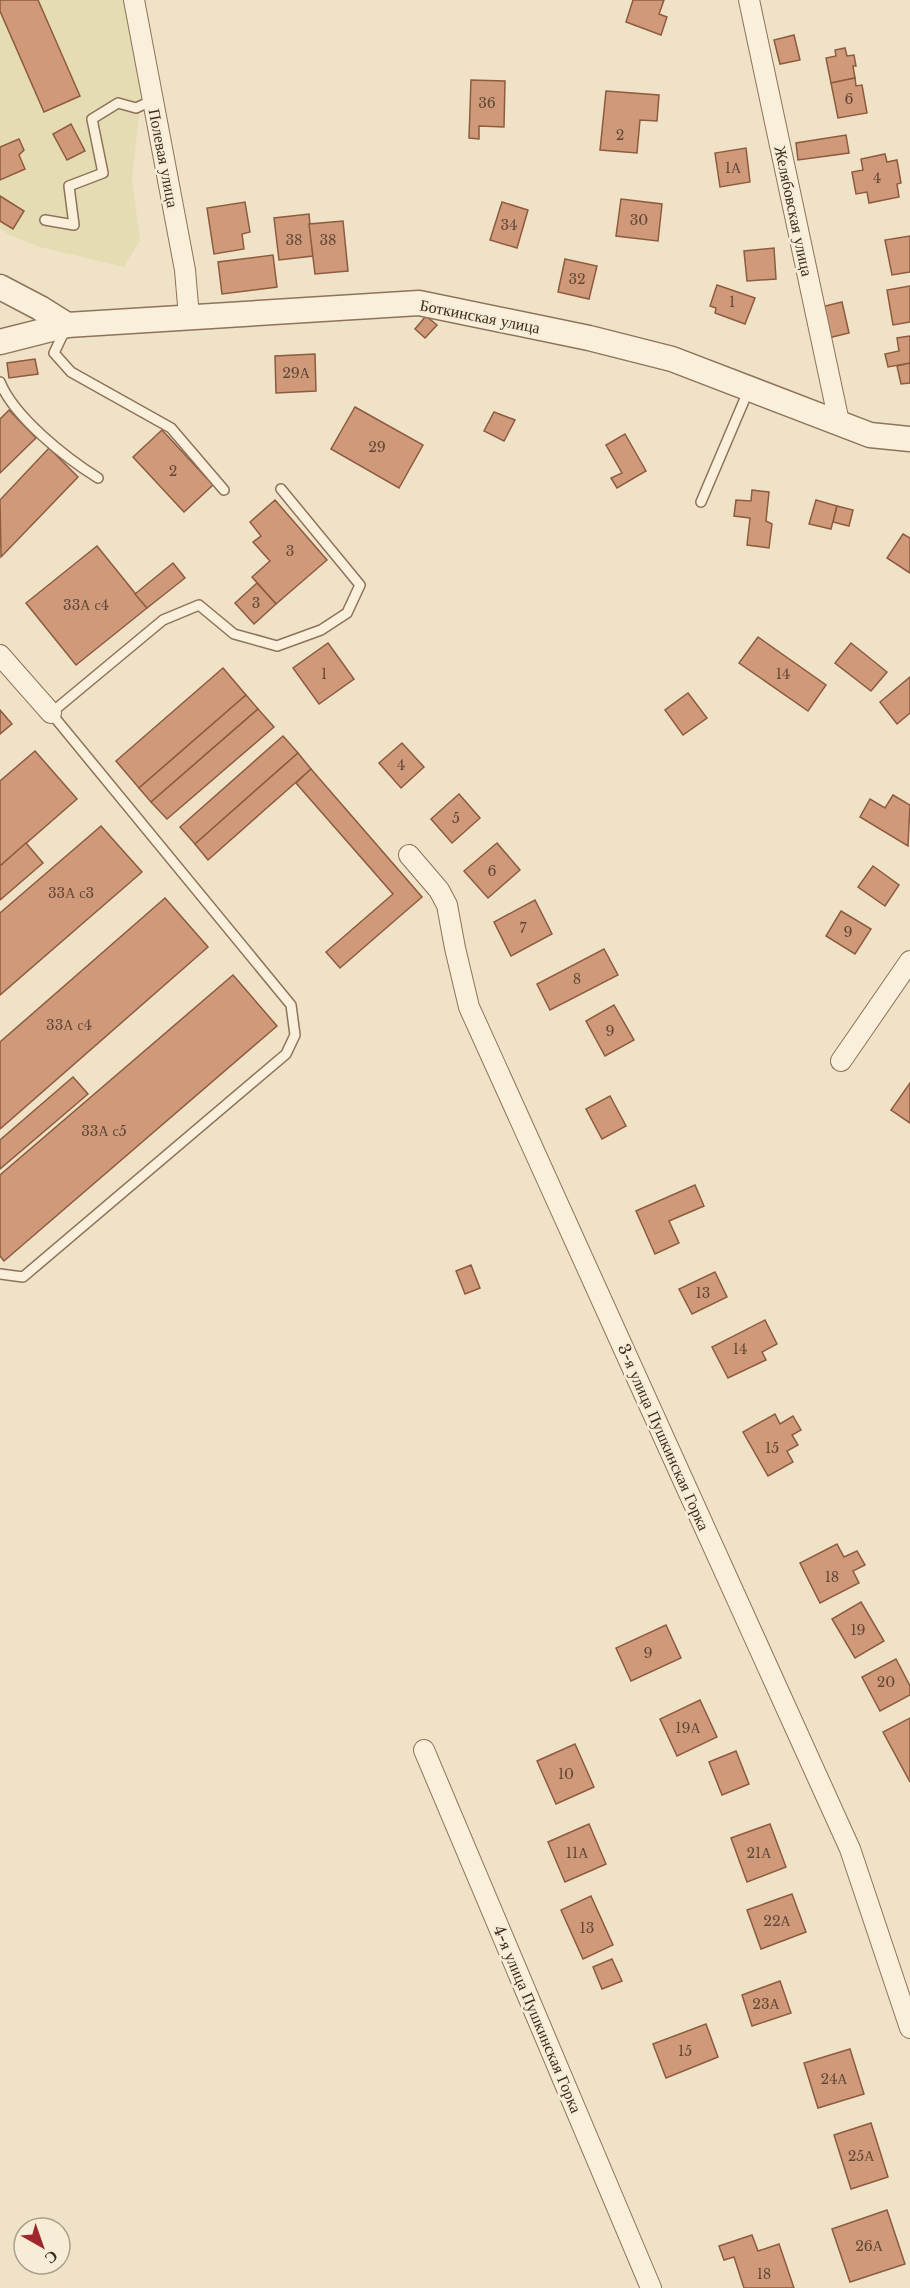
<svg xmlns="http://www.w3.org/2000/svg" width="910" height="2288" font-family="'Libre Baskerville',serif">
  <style>
    .farmland { fill: #e6dcb3 }
    .building { fill: #d09a7a; stroke: #8d5b3f; stroke-width: 1.5 }
    .lines { fill: none; stroke-linecap: round; stroke-linejoin: round }
    .service-casing { stroke: #8d735a; stroke-width: 12 }
    .minor-casing { stroke: #8d735a; stroke-width: 22 }
    .tertiary-casing { stroke: #8d735a; stroke-width: 27 }
    .service { stroke: #faefda; stroke-width: 9 }
    .minor { stroke: #faefda; stroke-width: 20 }
    .tertiary { stroke: #faefda; stroke-width: 24 }
    .labels { text-anchor: middle; stroke-width: 5; stroke-linejoin: round; paint-order: stroke }
    .number-label { font-size: 14px; fill: #614836 }
    .street-label { font-size: 16px; fill: #3c2c1f; stroke: #f7ecd6 }
  </style>
  <rect width="100%" height="100%" fill="#f0e2c6"/>
  <path class="farmland" d="M0,0H126L142,89L132,180L140,240L124,267L40,247L9,235L0,228Z"/>
  <g class="building">
    <path d="M0,0H38L80,96L44,112L0,11Z"/>
    <path d="M633,0H664L659,14L667,17L661,35L626,22Z"/>
    <path d="M794,35L800,60L780,64L774,40Z"/>
    <path d="M845,48L847,56L854,55L856,66H853L855,78L831,83L826,58L836,56L835,50Z"/>
    <path d="M855,78L856,86L862,85L867,113L838,118L831,83Z"/>
    <path d="M471,80L505,81L504,127L479,126V139L469,138Z"/>
    <path d="M606,91L659,95L657,121L640,120L637,153L600,150Z"/>
    <path d="M71,124L85,151L67,160L53,134Z"/>
    <path d="M846,135L849,153L798,160L796,143Z"/>
    <path d="M19,139L24,150L19,155L25,169L0,180V147Z"/>
    <path d="M746,148L750,182L720,187L715,153Z"/>
    <path d="M885,154L887,162L897,160L901,183L897,184L899,197L869,203L867,192L856,194L852,172L863,170L861,159Z"/>
    <path d="M0,196L24,211L13,229L0,221Z"/>
    <path d="M621,199L662,204L658,241L616,236Z"/>
    <path d="M245,202L250,232L242,234L244,249L214,254L207,208Z"/>
    <path d="M502,202L528,210L517,248L490,240Z"/>
    <path d="M309,214L313,256L279,260L274,218Z"/>
    <path d="M343,221L348,271L315,274L309,224Z"/>
    <path d="M910,236V272L892,275L885,240Z"/>
    <path d="M774,248L776,279L747,281L744,251Z"/>
    <path d="M273,255L277,287L222,294L218,262Z"/>
    <path d="M565,259L597,266L589,299L558,292Z"/>
    <path d="M717,285L755,298L745,324L715,313L716,308L710,306Z"/>
    <path d="M910,286V322L893,325L887,290Z"/>
    <path d="M842,302L849,333L824,339L817,308Z"/>
    <path d="M426,316L437,325L425,338L415,329Z"/>
    <path d="M910,336V363L888,367L885,354L899,351L897,338Z"/>
    <path d="M315,354L316,391L276,393L275,356Z"/>
    <path d="M35,359L38,374L9,378L7,363Z"/>
    <path d="M910,363V383L901,384L897,366Z"/>
    <path d="M355,407L423,445L399,488L331,449Z"/>
    <path d="M9,410L36,438L0,473V419Z"/>
    <path d="M494,412L515,420L504,441L484,431Z"/>
    <path d="M162,430L213,485L184,512L133,457Z"/>
    <path d="M625,434L646,471L617,488L611,478L622,473L606,445Z"/>
    <path d="M49,448L78,477L1,557L0,500Z"/>
    <path d="M752,490L769,492L766,521L772,524L769,548L747,545L750,518L734,516L736,500L751,501Z"/>
    <path d="M275,500L327,560L276,604L252,577L270,561L253,542L261,536L250,522Z"/>
    <path d="M816,500L837,506L831,529L809,524Z"/>
    <path d="M837,506L853,510L849,526L833,522Z"/>
    <path d="M903,534L910,538V573L887,558Z"/>
    <path d="M97,546L147,608L76,665L26,603Z"/>
    <path d="M173,563L185,578L147,608L135,594Z"/>
    <path d="M257,583L276,604L254,624L235,603Z"/>
    <path d="M758,637L826,685L808,711L739,663Z"/>
    <path d="M328,643L354,679L319,704L293,668Z"/>
    <path d="M851,643L887,672L871,691L835,663Z"/>
    <path d="M223,668L246,695L139,788L116,761Z"/>
    <path d="M910,677V713L897,724L880,702Z"/>
    <path d="M688,693L707,718L683,735L665,710Z"/>
    <path d="M246,695L258,709L151,802L139,788Z"/>
    <path d="M258,709L274,727L167,819L151,802Z"/>
    <path d="M0,710L12,724L0,734Z"/>
    <path d="M283,736L298,753L195,844L180,827Z"/>
    <path d="M402,743L424,767L401,788L379,763Z"/>
    <path d="M35,751L77,799L0,866V781Z"/>
    <path d="M298,753L311,769L208,860L195,844Z"/>
    <path d="M311,769L422,897L340,968L326,952L393,894L296,783Z"/>
    <path d="M459,794L480,818L452,843L431,819Z"/>
    <path d="M893,795L910,805L908,846L860,817L870,799L885,808Z"/>
    <path d="M101,826L142,872L0,995V913Z"/>
    <path d="M26,843L43,863L0,900V866Z"/>
    <path d="M497,843L520,870L488,898L464,871Z"/>
    <path d="M873,866L899,885L885,906L858,887Z"/>
    <path d="M165,898L208,947L0,1129V1042Z"/>
    <path d="M535,900L552,934L511,956L494,922Z"/>
    <path d="M841,911L871,929L855,954L826,936Z"/>
    <path d="M604,949L618,975L550,1010L537,984Z"/>
    <path d="M233,975L277,1026L4,1261L0,1256V1175Z"/>
    <path d="M614,1005L634,1040L605,1056L586,1021Z"/>
    <path d="M73,1077L88,1094L0,1169V1140Z"/>
    <path d="M910,1083V1123L891,1110Z"/>
    <path d="M610,1096L626,1126L602,1139L586,1109Z"/>
    <path d="M695,1185L704,1206L669,1221L679,1243L655,1254L636,1211Z"/>
    <path d="M471,1265L480,1288L465,1294L456,1271Z"/>
    <path d="M715,1272L727,1297L692,1314L679,1289Z"/>
    <path d="M765,1320L777,1344L762,1352L766,1360L728,1378L712,1347Z"/>
    <path d="M775,1414L780,1424L793,1416L801,1430L792,1435L798,1445L787,1451L793,1462L768,1476L743,1432Z"/>
    <path d="M837,1544L844,1557L857,1551L865,1565L853,1571L859,1583L820,1603L800,1563Z"/>
    <path d="M861,1602L884,1641L855,1658L832,1619Z"/>
    <path d="M666,1625L681,1658L631,1681L616,1648Z"/>
    <path d="M896,1659L910,1686V1695L880,1711L862,1677Z"/>
    <path d="M700,1700L717,1737L677,1756L660,1719Z"/>
    <path d="M910,1718V1782L883,1732Z"/>
    <path d="M575,1744L594,1787L556,1804L537,1761Z"/>
    <path d="M736,1751L749,1784L722,1795L709,1762Z"/>
    <path d="M589,1824L606,1864L565,1882L548,1842Z"/>
    <path d="M770,1824L786,1867L747,1882L731,1838Z"/>
    <path d="M792,1894L806,1932L761,1949L747,1910Z"/>
    <path d="M591,1896L613,1945L583,1959L561,1910Z"/>
    <path d="M612,1959L622,1981L602,1989L593,1967Z"/>
    <path d="M780,1981L791,2013L752,2026L742,1995Z"/>
    <path d="M706,2024L718,2057L666,2078L653,2044Z"/>
    <path d="M850,2049L864,2094L818,2108L804,2063Z"/>
    <path d="M871,2123L888,2177L851,2189L834,2135Z"/>
    <path d="M887,2210L905,2264L850,2282L832,2229Z"/>
    <path d="M752,2235L758,2251L779,2244L794,2288H744L734,2257L724,2260L719,2246Z"/>
  </g>
  <g class="lines">
    <g class="service-casing">
      <g id="service">
        <path d="M45,220L74,225L69,186L103,173L92,119L118,103L136,108L153,100"/>
        <path d="M65,330L54,353L71,372L171,428L224,490"/>
        <path d="M0,382C14,417 66,458 98,478"/>
        <path d="M701,502L749,389"/>
        <path d="M0,1274L23,1277L286,1054L295,1035L291,1005L51,713L163,620L199,605L234,634L277,646L321,630L347,613L360,585L281,489"/>
      </g>
    </g>
    <g class="minor-casing">
      <g id="minor">
        <path d="M134,0L185,270L189,317"/>
        <path d="M749,0L839,422"/>
        <path d="M0,655L51,713"/>
        <path d="M409,855L439,890L447,905L455,948L469,1007L850,1849L910,2028"/>
        <path d="M841,1061L910,961"/>
        <path d="M424,1750L651,2288"/>
      </g>
    </g>
    <g class="tertiary-casing">
      <g id="tertiary">
        <path d="M0,287L40,308L67,325"/>
        <path d="M0,342L67,325L419,303L589,338L672,359L870,435L910,439"/>
      </g>
    </g>
    <use href="#service" class="service"/>
    <use href="#minor" class="minor"/>
    <use href="#tertiary" class="tertiary"/>
  </g>
  <g class="labels">
    <g class="number-label">
      <text x="849" y="104">6</text>
      <text x="487" y="108">36</text>
      <text x="620" y="140">2</text>
      <text x="733" y="173">1А</text>
      <text x="877" y="183">4</text>
      <text x="639" y="225">30</text>
      <text x="509" y="230">34</text>
      <text x="294" y="245">38</text>
      <text x="328" y="245">38</text>
      <text x="577" y="284">32</text>
      <text x="732" y="307">1</text>
      <text x="296" y="378">29А</text>
      <text x="377" y="452">29</text>
      <text x="173" y="476">2</text>
      <text x="290" y="556">3</text>
      <text x="256" y="608">3</text>
      <text x="86" y="610">33А с4</text>
      <text x="324" y="679">1</text>
      <text x="783" y="679">14</text>
      <text x="401" y="770">4</text>
      <text x="456" y="823">5</text>
      <text x="492" y="876">6</text>
      <text x="71" y="898">33А с3</text>
      <text x="523" y="933">7</text>
      <text x="848" y="937">9</text>
      <text x="577" y="984">8</text>
      <text x="69" y="1030">33А с4</text>
      <text x="610" y="1036">9</text>
      <text x="104" y="1136">33А с5</text>
      <text x="703" y="1298">13</text>
      <text x="740" y="1354">14</text>
      <text x="772" y="1453">15</text>
      <text x="832" y="1582">18</text>
      <text x="858" y="1635">19</text>
      <text x="648" y="1658">9</text>
      <text x="886" y="1687">20</text>
      <text x="688" y="1733">19А</text>
      <text x="566" y="1779">10</text>
      <text x="577" y="1858">11А</text>
      <text x="759" y="1858">21А</text>
      <text x="777" y="1926">22А</text>
      <text x="587" y="1933">13</text>
      <text x="766" y="2009">23А</text>
      <text x="685" y="2056">15</text>
      <text x="834" y="2084">24А</text>
      <text x="861" y="2161">25А</text>
      <text x="869" y="2251">26А</text>
      <text x="764" y="2279">18</text>
    </g>
    <g class="street-label">
      <text transform="translate(164 158) rotate(79)" y="6">Полевая улица</text>
      <text transform="translate(794 211) rotate(78)" y="6">Желябовская улица</text>
      <text transform="translate(480 316) rotate(11)" y="6">Боткинская улица</text>
      <text transform="translate(664 1437) rotate(66)" y="6">3-я улица Пушкинская Горка</text>
      <text transform="translate(538 2019) rotate(67)" y="6">4-я улица Пушкинская Горка</text>
    </g>
  </g>
  <g transform="translate(42 2246) rotate(140)"><circle r="28" fill="#f7ecd6" stroke="#ac9f8d" stroke-width="1.5"/>
  <path d="M0-4.5L10 22L0 15L-10 22Z" fill="#9e282e"/>
  <text y="-9" font-size="16" font-weight="bold" text-anchor="middle" fill="#3c2c1f">С</text>
  </g>
</svg>
